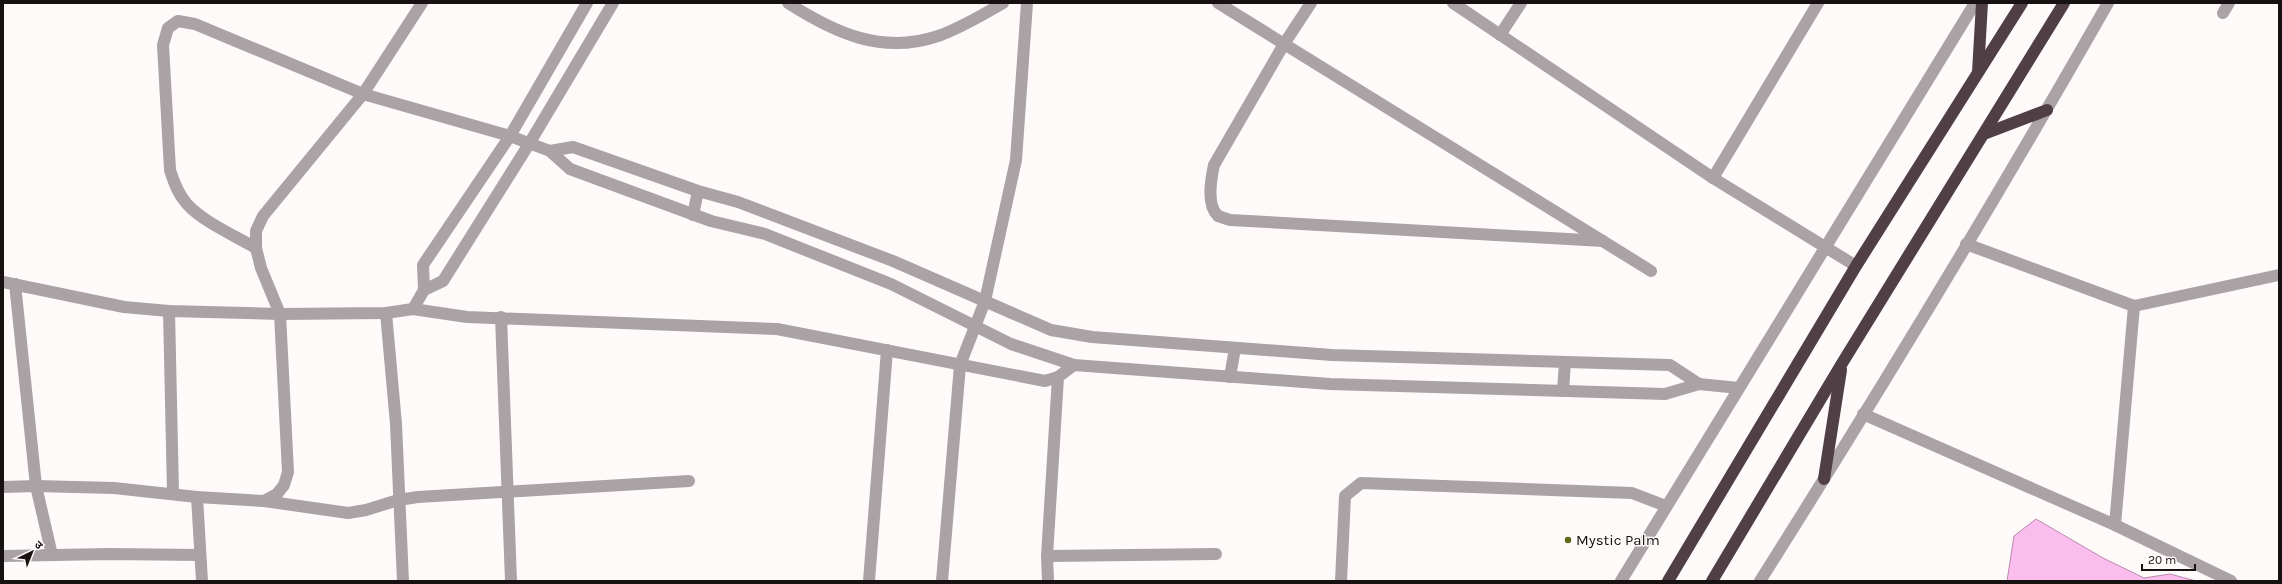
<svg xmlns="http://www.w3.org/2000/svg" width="2282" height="584" font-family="Karla,'Noto Sans Devanagari',sans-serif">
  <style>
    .water { fill: #fbbdee; stroke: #b789ac }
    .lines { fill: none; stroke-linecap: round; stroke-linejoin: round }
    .minor { stroke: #aaa2a5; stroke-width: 12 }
    .highway { stroke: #504046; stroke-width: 12 }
    .poi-dot { fill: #5c6a13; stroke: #fffafa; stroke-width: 1.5 }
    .labels { text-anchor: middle; stroke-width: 3; stroke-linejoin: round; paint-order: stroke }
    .poi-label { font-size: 15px; fill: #181111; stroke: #fffafa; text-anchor: start }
  </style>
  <rect width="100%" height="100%" fill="#fffafa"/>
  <path class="water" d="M2036,519L2103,558L2144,578L2170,574L2196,581H2007L2014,536Z"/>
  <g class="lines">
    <g class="minor">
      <path d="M788,3C835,33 882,55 938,36C961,28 982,15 1003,3"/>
      <path d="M1218,3L1651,271"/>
      <path d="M1311,3L1284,44L1214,165C1211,179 1206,205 1218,216L1230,220L1603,241"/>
      <path d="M1453,3L1713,178L1856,266"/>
      <path d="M2223,13L2229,3"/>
      <path d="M1500,35L1521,3"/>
      <path d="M550,151L573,147L698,191L738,202L893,261L1051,330L1092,337L1332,355L1670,365L1699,384"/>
      <path d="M1713,178L1818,3"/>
      <path d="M693,215L698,191"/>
      <path d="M1966,244L2134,306L2279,275"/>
      <path d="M256,248C235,236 202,221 187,204C178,194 174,183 170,170L163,45L168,28L178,21L195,24L363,94L510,136L550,151L570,169L711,221L765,234L891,284L1011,344L1074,365L1330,384L1665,394L1699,384L1739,388"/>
      <path d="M3,282L124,307L169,311L280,314L386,313L413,309L467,317L777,329L1045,381L1058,377L1074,365"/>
      <path d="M15,284L36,486L52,555"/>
      <path d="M424,290L423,265L510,136L587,3"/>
      <path d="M413,309L424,290L443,281L529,144L613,3"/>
      <path d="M169,311L173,493"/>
      <path d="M386,313L396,424L403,581"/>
      <path d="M501,317L511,581"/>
      <path d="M1230,377L1235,348"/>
      <path d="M1563,391L1565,362"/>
      <path d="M1863,414L2115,525L2231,581"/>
      <path d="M3,487L36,486L114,488L197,497L264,501L277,494L284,485L288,472L280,314L261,268L256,248V231L263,216L363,94L422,3"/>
      <path d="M197,497L202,581"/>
      <path d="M264,501L348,513L366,510L398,500L418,497L689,481"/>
      <path d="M2115,525L2134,306"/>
      <path d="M3,556L108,554L200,555"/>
      <path d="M1047,556L1216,554"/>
      <path d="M869,581L887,350"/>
      <path d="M942,581L960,365L985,301L1016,160L1027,3"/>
      <path d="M1048,581L1047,556L1058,377"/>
      <path d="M1341,581L1345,496L1361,483L1632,493L1666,506"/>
      <path d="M1621,581L1975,3"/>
      <path d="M1760,581C1880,391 1997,198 2108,3"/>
    </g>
    <g class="highway">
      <path d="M1978,72L1982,3"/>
      <path d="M1984,134L2047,110"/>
      <path d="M1824,479L1841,370"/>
      <path d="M1668,581L1856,266L2022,3"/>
      <path d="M1712,581L1841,365L2064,3"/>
    </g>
  </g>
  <circle class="poi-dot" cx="1568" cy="540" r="4"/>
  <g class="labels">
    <g class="poi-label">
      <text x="1576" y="545">Mystic Palm</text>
    </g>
  </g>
  <rect width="2282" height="584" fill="none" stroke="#181111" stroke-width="8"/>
  <g transform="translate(32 552) rotate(43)" stroke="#fffafa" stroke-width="3" paint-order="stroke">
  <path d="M0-3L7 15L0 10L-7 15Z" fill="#181111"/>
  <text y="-6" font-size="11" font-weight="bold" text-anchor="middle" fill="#181111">उ</text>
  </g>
  <path d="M2142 564v6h53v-6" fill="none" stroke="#181111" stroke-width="2"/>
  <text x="2148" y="564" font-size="12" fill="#181111" stroke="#fffafa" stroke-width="3" paint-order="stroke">20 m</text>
</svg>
